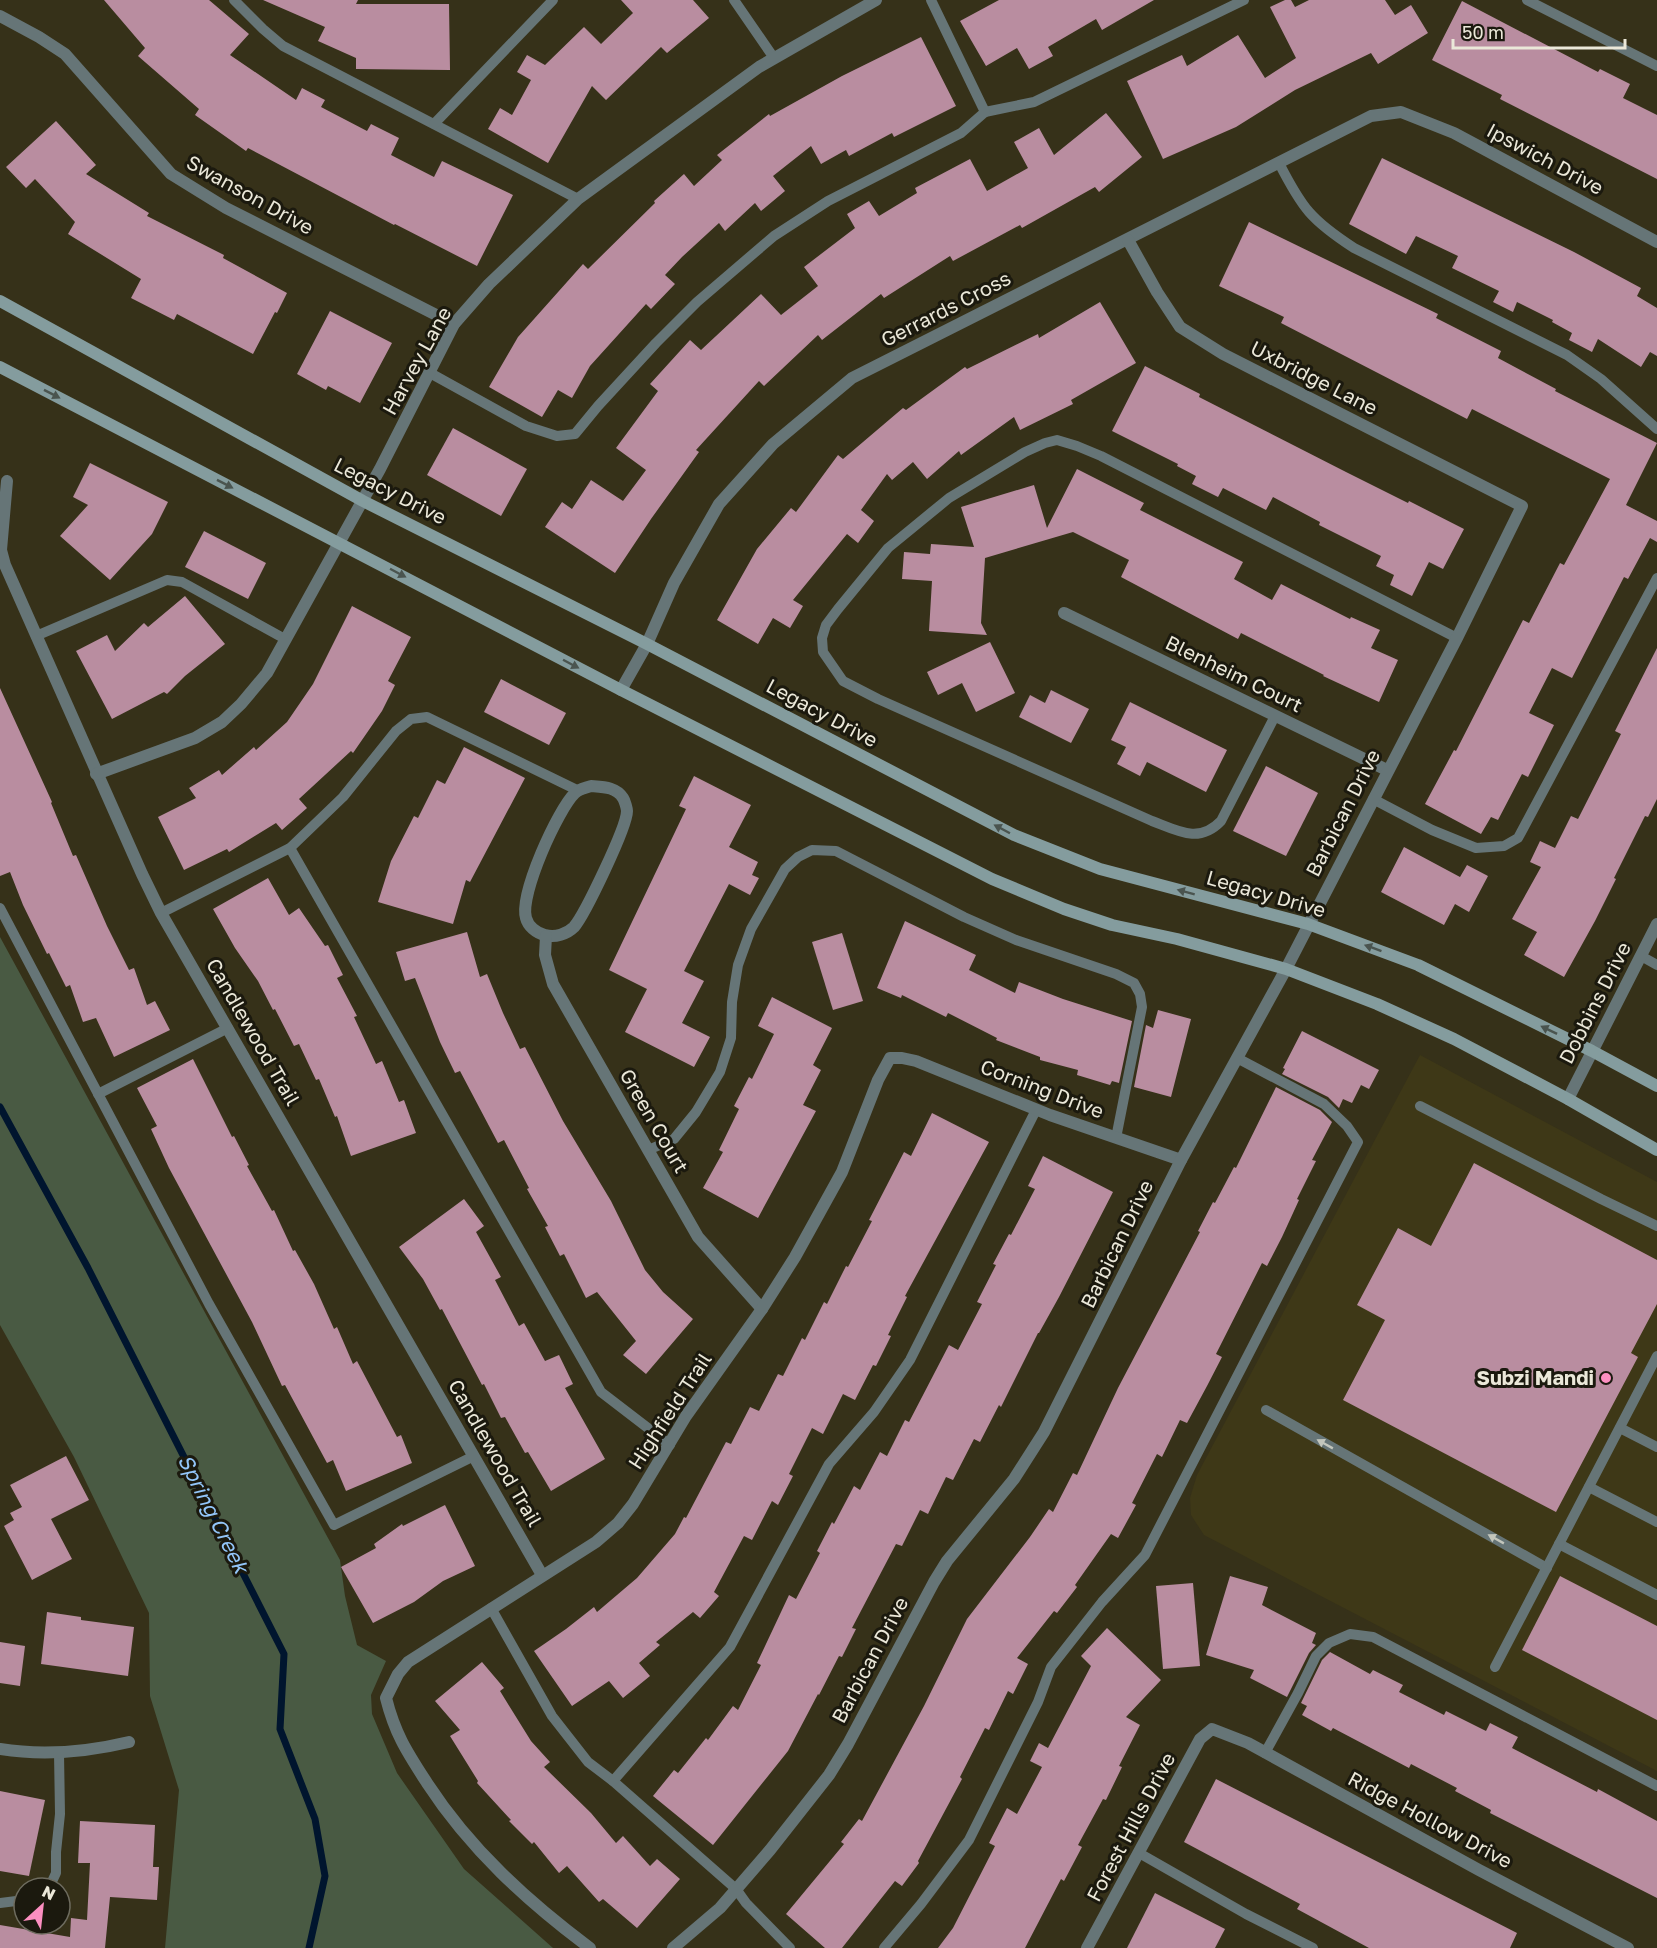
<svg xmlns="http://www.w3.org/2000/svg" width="1657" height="1948" font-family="'Golos Text',sans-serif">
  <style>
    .built { fill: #3e3817 }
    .green { fill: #495a43 }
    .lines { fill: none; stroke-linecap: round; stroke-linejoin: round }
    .stream { stroke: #00152e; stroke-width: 7 }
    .building { fill: #b98da0 }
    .service { stroke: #667577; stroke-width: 10 }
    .minor { stroke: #667577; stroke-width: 12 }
    .secondary { stroke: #849c9e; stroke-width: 12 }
    .oneway { fill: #4a544f }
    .oneway2 { fill: #c3c6bc }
    .poi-dot { fill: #fc8fc1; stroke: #1b190e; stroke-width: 2 }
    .labels { text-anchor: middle; stroke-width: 6; stroke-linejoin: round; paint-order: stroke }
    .street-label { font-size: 20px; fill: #ebe8d9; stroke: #1b190e }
    .poi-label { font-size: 20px; font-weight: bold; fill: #ebe8d9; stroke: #1b190e; text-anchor: end }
    .water-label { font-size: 21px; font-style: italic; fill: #93c6f9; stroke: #1b190e }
  </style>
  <rect width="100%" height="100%" fill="#363119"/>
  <path class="built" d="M1420,1055L1657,1182V1771L1204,1535L1191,1515L1190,1498L1197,1475Z"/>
  <path class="green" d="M0,937L340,1560L345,1596L357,1645L386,1661L371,1695L372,1714L397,1773L464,1869L553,1948H165L179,1790L150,1696L149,1613L74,1457L0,1325Z"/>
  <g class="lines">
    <path class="stream" d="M0,1107L88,1268L284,1654L280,1729L315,1819L325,1876L309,1948"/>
  </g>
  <g class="building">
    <path d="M104,0H209L249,34L230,55L296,100L302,88L325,100L321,107L367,131L371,124L399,138L391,155L434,177L442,161L513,195L477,266L395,224L394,225L248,148L246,151L195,115L199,109L138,56L145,48Z"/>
    <path d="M263,0H358L356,4H449L450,70L356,69V58L318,41L325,27Z"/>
    <path d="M621,0H693L709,18L667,53L661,47L606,100L592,86L548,163L488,129L500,108L512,115L531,80L517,72L527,55L545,65L584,27L601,44L633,13Z"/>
    <path d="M999,0H1154L1102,30L1096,19L1048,47L1053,56L1029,69L1017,48L986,66L960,21Z"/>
    <path d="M1285,0H1291L1295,7L1309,0H1385L1395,15L1411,5L1428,33L1378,64L1371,53L1295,90L1236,127L1163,159L1127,81L1182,55L1187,66L1238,35L1265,78L1296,58L1270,7Z"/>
    <path d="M1462,1L1598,72L1600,69L1630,84L1623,98L1657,115V179L1500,99L1502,95L1432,60Z"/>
    <path d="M921,37L956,106L894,137L892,133L849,156L846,150L821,164L811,146L773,176L785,191L761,211L755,203L725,231L719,223L682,257L665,275L675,284L651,309L646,304L590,366L572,398L558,390L542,417L489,387L518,337L583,264L588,269L655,203L654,201L684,174L694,186L722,160L717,155L769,114L770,116L842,76Z"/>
    <path d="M1106,113L1142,157L1099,192L1095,187L1022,228L1020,225L953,261L950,256L884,298L881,294L822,340L818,335L764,386L759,381L696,450L699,452L651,519L615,573L545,527L562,502L572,509L591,480L623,501L646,470L616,448L658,391L650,384L690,340L701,350L761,294L781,315L818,286L804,267L855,228L847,214L869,201L879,216L917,193L915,188L970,159L987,191L1028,168L1014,142L1039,128L1054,155Z"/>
    <path d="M56,121L96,165L86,174L149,213L147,216L224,255L223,258L287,293L277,313L275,312L253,354L177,314L174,320L131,298L141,279L68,234L75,222L35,179L26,188L6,167Z"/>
    <path d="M1382,158L1574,252L1641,288L1637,296L1657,308V356L1650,352L1641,367L1598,339L1592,352L1569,340L1572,333L1552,322L1553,320L1517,302L1513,312L1493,302L1499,291L1452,268L1458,256L1416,236L1406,254L1349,224Z"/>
    <path d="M1249,222L1438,314L1436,318L1501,351L1498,358L1556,389L1555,391L1657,443L1626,505L1657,521V542L1650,538L1628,579L1624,577L1572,678L1552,668L1529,713L1554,725L1528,777L1522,774L1498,820L1491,817L1481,834L1425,804L1454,750L1456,751L1523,620L1529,623L1560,563L1564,565L1610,479L1472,409L1467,419L1281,323L1284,317L1219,286Z"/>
    <path d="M1100,302L1136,363L1071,400L1073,404L1020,430L1014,417L961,455L959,451L927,479L913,462L892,480L887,474L861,510L874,521L858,543L847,534L793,600L803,606L790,628L773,618L758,644L717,620L757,549L791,508L796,512L838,455L843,459L903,408L906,410L965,367L967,369L1038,334L1039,338Z"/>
    <path d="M330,311L392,343L360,403L328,386L326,390L297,374Z"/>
    <path d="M1145,366L1200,394L1199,397L1346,472L1408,503L1409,501L1464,529L1443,569L1429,562L1412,596L1390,585L1394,575L1376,566L1381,556L1319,525L1320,522L1273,497L1266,510L1223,488L1218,497L1192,484L1196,476L1177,466L1178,464L1112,431Z"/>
    <path d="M453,428L527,469L501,516L427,475Z"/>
    <path d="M90,463L168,502L152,534L110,580L60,536L88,505L73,497Z"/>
    <path d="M1077,469L1144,503L1140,510L1243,562L1234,579L1272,600L1281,584L1350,619L1351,617L1380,630L1371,648L1398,660L1379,702L1323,676L1324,675L1241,633L1238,639L1121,577L1129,560L1073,532L985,558L981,623L987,635L929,631L932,581L902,579L904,552L930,554L931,544L974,547L961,507L1034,485L1047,528Z"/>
    <path d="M204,531L266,563L248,599L185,567Z"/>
    <path d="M185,596L225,644L185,676L167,694L164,692L112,719L76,651L107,635L115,651L144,623L148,627Z"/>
    <path d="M352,606L411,637L388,681L395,685L382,711L353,753L351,751L299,799L307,808L282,830L276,823L229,852L227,849L184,870L158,817L196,798L189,788L219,770L222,775L254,747L256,750L287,722L313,684Z"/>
    <path d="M990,642L1015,693L976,712L962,683L938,695L927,672Z"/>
    <path d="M1657,648V799L1648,817L1645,816L1614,878L1616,879L1595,921L1564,977L1524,955L1537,932L1512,919L1541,867L1530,862L1540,841L1555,848L1571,816L1578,819L1621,734L1615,731Z"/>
    <path d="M501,679L566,713L549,745L484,712Z"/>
    <path d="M0,688L52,802L51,803L73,856L76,855L107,926L129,970L134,968L147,1005L155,1001L170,1030L114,1057L96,1018L83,1022L70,985L66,987L49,953L47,954L23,905L10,872L0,876Z"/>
    <path d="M1051,690L1089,709L1071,743L1019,717L1030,695L1045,703Z"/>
    <path d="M1130,702L1227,750L1206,792L1147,762L1140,776L1117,764L1126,747L1111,740Z"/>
    <path d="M464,747L525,778L470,882L466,880L453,924L378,902L391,861L414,816L418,818L437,780L445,784Z"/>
    <path d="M1266,766L1318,793L1286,856L1233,831Z"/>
    <path d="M694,776L751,805L729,847L758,862L752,875L759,878L750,895L729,884L684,971L704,981L682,1023L710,1037L694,1067L625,1032L647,989L609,970L686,809L679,806Z"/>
    <path d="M1404,847L1460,877L1467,865L1488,876L1469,912L1455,904L1444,925L1381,892Z"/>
    <path d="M268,878L289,915L299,908L325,946L328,945L343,975L337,978L357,1016L354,1017L376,1064L382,1061L399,1102L404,1100L416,1133L351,1156L337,1116L335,1117L319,1079L316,1080L299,1044L294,1046L275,1009L273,1010L258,981L235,948L213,909Z"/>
    <path d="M905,921L976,955L969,970L1015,993L1019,982L1063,999L1132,1021L1119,1083L1112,1081L1110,1085L1077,1075L1078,1070L1040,1060V1057L996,1040L997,1038L948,1013L946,1017L902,995L901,998L877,988Z"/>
    <path d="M467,932L480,977L487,974L503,1013L520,1049L525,1047L563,1121L611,1201L645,1270L663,1292L693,1319L646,1374L623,1355L636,1341L597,1292L586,1298L564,1254L560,1256L545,1227L548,1226L527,1189L529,1188L504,1140L498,1143L460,1071L455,1073L440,1042L415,978L405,981L396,952Z"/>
    <path d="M842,933L863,1001L833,1010L812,942Z"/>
    <path d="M772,997L832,1028L813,1065L821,1070L803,1105L816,1111L758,1218L703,1188L723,1152L719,1150L739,1109L734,1106L749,1077L752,1079L774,1034L758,1026Z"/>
    <path d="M1158,1010L1191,1019L1171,1097L1134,1087L1146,1025L1153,1028Z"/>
    <path d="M1302,1031L1379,1070L1369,1089L1361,1085L1352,1103L1343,1099L1339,1108L1328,1097L1282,1074L1285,1069L1283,1068Z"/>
    <path d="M193,1059L232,1137L234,1136L249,1165L247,1166L272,1211L274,1210L293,1251L295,1250L314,1284L334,1329L337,1327L353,1364L357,1361L397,1437L401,1435L412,1463L346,1491L333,1460L327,1463L285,1385L282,1386L252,1322L169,1168L151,1129L157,1126L137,1088Z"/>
    <path d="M1276,1087L1320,1110L1332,1122L1312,1160L1316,1161L1297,1199L1299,1200L1282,1237L1267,1266L1262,1263L1216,1354L1222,1357L1207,1386L1187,1423L1180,1420L1162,1457L1157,1454L1132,1503L1136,1505L1118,1538L1111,1534L1075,1585L1077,1587L1057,1613L1054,1611L1017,1658L1028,1664L1013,1694L1008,1691L989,1730L985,1728L960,1777L962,1779L918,1861L919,1863L902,1886L895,1881L842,1948H825L786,1914L844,1844L841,1842L859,1819L862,1821L924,1706L967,1619L1030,1537L1049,1509L1053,1512L1073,1473L1077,1475L1118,1388L1200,1232L1198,1231L1213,1202L1215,1203L1234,1167L1236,1168Z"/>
    <path d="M932,1113L989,1142L905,1296L907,1297L888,1335L891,1336L876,1366L873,1365L855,1400L843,1394L823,1434L812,1428L789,1474L793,1476L778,1505L772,1501L752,1540L744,1536L714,1592L719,1596L700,1618L693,1612L656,1642L660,1645L639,1663L650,1676L623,1698L609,1681L572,1706L534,1651L566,1629L594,1607L597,1612L637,1578L675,1534L684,1517L686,1518L726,1442L731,1444L750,1407L759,1411L778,1374L783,1376L802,1338L805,1340L824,1302L827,1304L846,1266L848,1267L872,1221L869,1220L904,1152L911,1156Z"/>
    <path d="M1043,1156L1113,1192L1059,1297L1039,1333H1038L1001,1407L999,1405L980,1442L974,1439L953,1480L946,1477L928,1514L920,1510L902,1546L896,1544L852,1628L856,1629L842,1657L839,1656L819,1695L818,1694L788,1751L713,1845L653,1796L674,1770L678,1773L706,1738L708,1740L733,1706L738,1710L761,1665L757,1663L789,1595L796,1599L820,1553L817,1551L832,1522L834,1524L854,1486L860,1490L880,1452L887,1456L905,1420L909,1422L949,1345L958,1350L982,1304L977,1302L996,1265L993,1264L1009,1234L1011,1235L1035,1189L1028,1186Z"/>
    <path d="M1474,1163L1657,1260V1304L1631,1353L1638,1357L1556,1512L1343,1400L1385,1320L1357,1305L1398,1228L1431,1246Z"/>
    <path d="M464,1199L484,1226L476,1232L501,1277L495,1280L519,1326L524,1323L545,1361L559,1355L573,1384L565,1388L605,1459L551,1491L528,1452L525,1453L505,1417L501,1418L484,1384L482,1385L442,1309L440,1310L423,1279L399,1247Z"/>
    <path d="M66,1456L89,1500L51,1519L72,1559L32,1580L4,1526L14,1520L10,1513L22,1507L10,1485Z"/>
    <path d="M445,1505L475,1566L443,1581L414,1602L373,1623L341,1567L376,1548L374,1544L402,1524L403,1526Z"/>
    <path d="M1230,1576L1268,1587L1262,1605L1316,1633L1312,1643L1316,1645L1309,1653L1287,1697L1250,1678L1254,1670L1206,1655Z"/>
    <path d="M1560,1576L1657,1626V1720L1522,1650Z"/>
    <path d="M1193,1583L1200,1666L1163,1669L1156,1586Z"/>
    <path d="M47,1612L81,1617V1620L134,1627L128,1676L41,1664Z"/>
    <path d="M1107,1628L1161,1680L1126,1717L1140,1725L1119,1766L1122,1767L1106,1800L1103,1799L1078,1845L1082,1847L1064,1881L1061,1879L1025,1948H938L953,1928L995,1846L989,1843L1007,1808L1017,1814L1042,1767L1030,1761L1039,1743L1048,1748L1091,1666L1081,1656Z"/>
    <path d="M0,1642L25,1646L20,1686L0,1683Z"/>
    <path d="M1330,1652L1370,1674L1373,1670L1403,1685L1399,1692L1444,1715L1446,1711L1486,1731L1490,1723L1518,1737L1512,1748L1597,1792L1598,1789L1657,1821V1898L1490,1813L1491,1810L1455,1791L1457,1788L1411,1764L1409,1768L1333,1728L1331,1731L1302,1715L1307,1706L1301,1703L1322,1660Z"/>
    <path d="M482,1662L504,1688L500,1691L531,1741L550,1762L544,1767L591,1813L616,1843L623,1836L650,1866L657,1859L680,1879L637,1928L603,1899L599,1902L567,1866L559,1873L534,1842L532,1844L509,1821L511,1820L477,1783L478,1781L450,1736L460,1730L435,1701Z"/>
    <path d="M1216,1779L1517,1933L1510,1948H1369L1297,1909L1300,1904L1184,1842Z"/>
    <path d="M0,1791L45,1800L29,1876L0,1871Z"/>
    <path d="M80,1821L155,1825L153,1867H159L157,1900L110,1897L105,1948H0V1925L70,1937L71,1918L87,1920L90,1863H78Z"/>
    <path d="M1155,1893L1225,1929L1215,1948H1127Z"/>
  </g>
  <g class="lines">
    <g class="service">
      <path d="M234,0L263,29L283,46L578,199"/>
      <path d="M734,0L774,58"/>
      <path d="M1527,0L1657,66"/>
      <path d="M985,112L1034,102L1244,0"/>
      <path d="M434,124L553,0"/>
      <path d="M1279,163C1302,208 1311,220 1354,248L1567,355L1601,379L1657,429"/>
      <path d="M430,373L526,426L557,436L575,434L598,406L656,343L697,302L774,236L828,201L961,133L985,112L931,0"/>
      <path d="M36,636L167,580L182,582L285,639"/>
      <path d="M1275,716L1221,821C1199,844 1178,831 1152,821L878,699L843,681L823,652L822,638L826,625L838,609L888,548L949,498L1025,452L1045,443L1057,440L1077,446L1101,456L1457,638"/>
      <path d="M1373,799L1432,830L1476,848L1504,846L1518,838L1657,578"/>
      <path d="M290,848L601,1392L670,1445"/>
      <path d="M0,908L209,1304L334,1525L474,1456"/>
      <path d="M161,913L290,848L343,797L396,731L411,719L427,717L577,790"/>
      <path d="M1641,956L1657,965"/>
      <path d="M98,1094L228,1028"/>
      <path d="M1420,1106L1601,1199L1657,1226"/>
      <path d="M648,1150L674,1139L696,1112L720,1072L731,1038L732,1002L738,965L751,929L785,869L798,857L812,850L836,851L964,917L1016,940L1116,974L1134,983L1140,994L1142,1007L1116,1138"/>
      <path d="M1266,1410L1547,1568"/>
      <path d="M1620,1428L1657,1447"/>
      <path d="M1589,1487L1657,1522"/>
      <path d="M1559,1544L1657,1595"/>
      <path d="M491,1608L552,1716L588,1762L613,1781L736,1889L746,1903L790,1948"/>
      <path d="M1495,1667L1657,1356"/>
      <path d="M1265,1753L1298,1693L1316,1656L1329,1643L1350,1634L1373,1637L1657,1786"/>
      <path d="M613,1781L730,1647L829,1464L874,1412L910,1360L1036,1110"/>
      <path d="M1139,1853L1246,1914L1313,1948"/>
      <path d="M49,1888L56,1873V1852L60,1814L59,1753"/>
      <path d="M0,1903L24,1900"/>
      <path d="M884,1948L921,1904L969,1840L1038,1702L1051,1667L1102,1602L1145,1555L1358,1142L1347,1126L1324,1104L1237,1058"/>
    </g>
    <g class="minor">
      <path d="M0,16L39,37L65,54L171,174L226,208L454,324"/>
      <path d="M7,481L1,550L5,565L142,874L161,913L542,1575"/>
      <path d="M1064,613L1387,770"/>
      <path d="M621,690L647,644L674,583L719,504L773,444L852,378L1371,116L1401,112L1454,133L1657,242"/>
      <path d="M96,774L195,738L222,722L241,704L267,673L380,469L454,324L489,284L578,199L759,67L876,0"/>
      <path d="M591,786C604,787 616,787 623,798C625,801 627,809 627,811C627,827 585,914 574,927C567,934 555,938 545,935C536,933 528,926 526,918C519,895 558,809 575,793C579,789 586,788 591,786Z"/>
      <path d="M546,936L545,955L553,984L698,1237L762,1309"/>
      <path d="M1568,1099L1657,924"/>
      <path d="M0,1749C43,1756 87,1752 129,1742"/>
      <path d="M590,1948C527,1901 470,1849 427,1783C407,1752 395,1734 386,1698L398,1674L408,1662L596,1542L618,1523L633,1504L686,1416L762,1309L795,1257L842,1172L878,1080L890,1058H902L916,1061L1050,1115L1181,1160"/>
      <path d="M673,1948L720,1908L770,1850L829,1775L848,1744L934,1582L947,1561L1014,1479L1044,1432L1181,1160L1286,969L1457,638L1522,506L1223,354L1180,327L1157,292L1128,240"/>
      <path d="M1087,1948L1200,1739L1212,1729L1248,1743L1479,1870L1628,1948"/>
    </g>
    <g class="secondary">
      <path d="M0,301L363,501L647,644L1014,835L1100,869L1308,924L1418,965L1592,1051L1657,1086"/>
      <path d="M0,367L621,690L992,879L1064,909L1112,925L1177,939L1286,969L1377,1004L1454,1039L1568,1099L1657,1150"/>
    </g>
  </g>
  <defs><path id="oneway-solid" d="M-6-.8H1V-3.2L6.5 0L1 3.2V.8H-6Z" transform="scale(1.5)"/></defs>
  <g class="oneway">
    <use href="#oneway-solid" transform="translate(52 394) rotate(27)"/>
    <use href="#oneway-solid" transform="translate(225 484) rotate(27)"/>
    <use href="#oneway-solid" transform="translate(398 573) rotate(28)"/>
    <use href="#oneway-solid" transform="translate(571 664) rotate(28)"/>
    <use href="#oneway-solid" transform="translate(1002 829) rotate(-152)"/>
    <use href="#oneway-solid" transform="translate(1186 892) rotate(-165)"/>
    <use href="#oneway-solid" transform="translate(1373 948) rotate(-160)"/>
    <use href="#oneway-solid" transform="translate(1549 1030) rotate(-154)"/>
  </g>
  <g class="oneway2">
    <use href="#oneway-solid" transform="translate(1325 1444) rotate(-151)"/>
    <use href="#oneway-solid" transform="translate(1496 1539) rotate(-151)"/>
  </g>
  <circle class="poi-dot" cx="1606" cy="1378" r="6"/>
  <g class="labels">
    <g class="street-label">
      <text transform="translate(1545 159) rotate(28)" y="7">Ipswich Drive</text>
      <text transform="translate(250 195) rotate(29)" y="7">Swanson Drive</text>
      <text transform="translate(946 309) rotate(-27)" y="7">Gerrards Cross</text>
      <text transform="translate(417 361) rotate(-61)" y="7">Harvey Lane</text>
      <text transform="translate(1314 378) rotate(27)" y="7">Uxbridge Lane</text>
      <text transform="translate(390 491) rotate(27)" y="7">Legacy Drive</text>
      <text transform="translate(1234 674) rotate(26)" y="7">Blenheim Court</text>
      <text transform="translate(822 713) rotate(28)" y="7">Legacy Drive</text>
      <text transform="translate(1343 813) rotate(-63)" y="7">Barbican Drive</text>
      <text transform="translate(1266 894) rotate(16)" y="7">Legacy Drive</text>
      <text transform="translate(1595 1003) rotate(-63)" y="7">Dobbins Drive</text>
      <text transform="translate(253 1032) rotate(60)" y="7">Candlewood Trail</text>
      <text transform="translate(1042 1089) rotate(21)" y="7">Corning Drive</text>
      <text transform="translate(654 1121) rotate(60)" y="7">Green Court</text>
      <text transform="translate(1117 1244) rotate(-64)" y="7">Barbican Drive</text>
      <text transform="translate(670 1411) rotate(-57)" y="7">Highfield Trail</text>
      <text transform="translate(495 1453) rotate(60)" y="7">Candlewood Trail</text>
      <text transform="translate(870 1660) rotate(-62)" y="7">Barbican Drive</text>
      <text transform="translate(1430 1820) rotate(28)" y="7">Ridge Hollow Drive</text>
      <text transform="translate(1131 1827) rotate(-62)" y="7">Forest Hills Drive</text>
    </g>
    <g class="poi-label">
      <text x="1594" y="1385">Subzi Mandi</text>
    </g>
    <g class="water-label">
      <text transform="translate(213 1514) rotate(63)" y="7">Spring Creek</text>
    </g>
  </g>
  <g transform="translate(42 1906) rotate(27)"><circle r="28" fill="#1b190e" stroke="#6e6c5f" stroke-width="1.5"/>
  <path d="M0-4.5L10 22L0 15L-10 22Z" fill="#fc8fc1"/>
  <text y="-9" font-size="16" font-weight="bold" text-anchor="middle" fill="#ebe8d9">N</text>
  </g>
  <path d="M1453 39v9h172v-9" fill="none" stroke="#ebe8d9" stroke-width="3"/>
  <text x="1462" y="39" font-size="18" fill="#ebe8d9" stroke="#1b190e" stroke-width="4.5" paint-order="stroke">50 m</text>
</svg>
